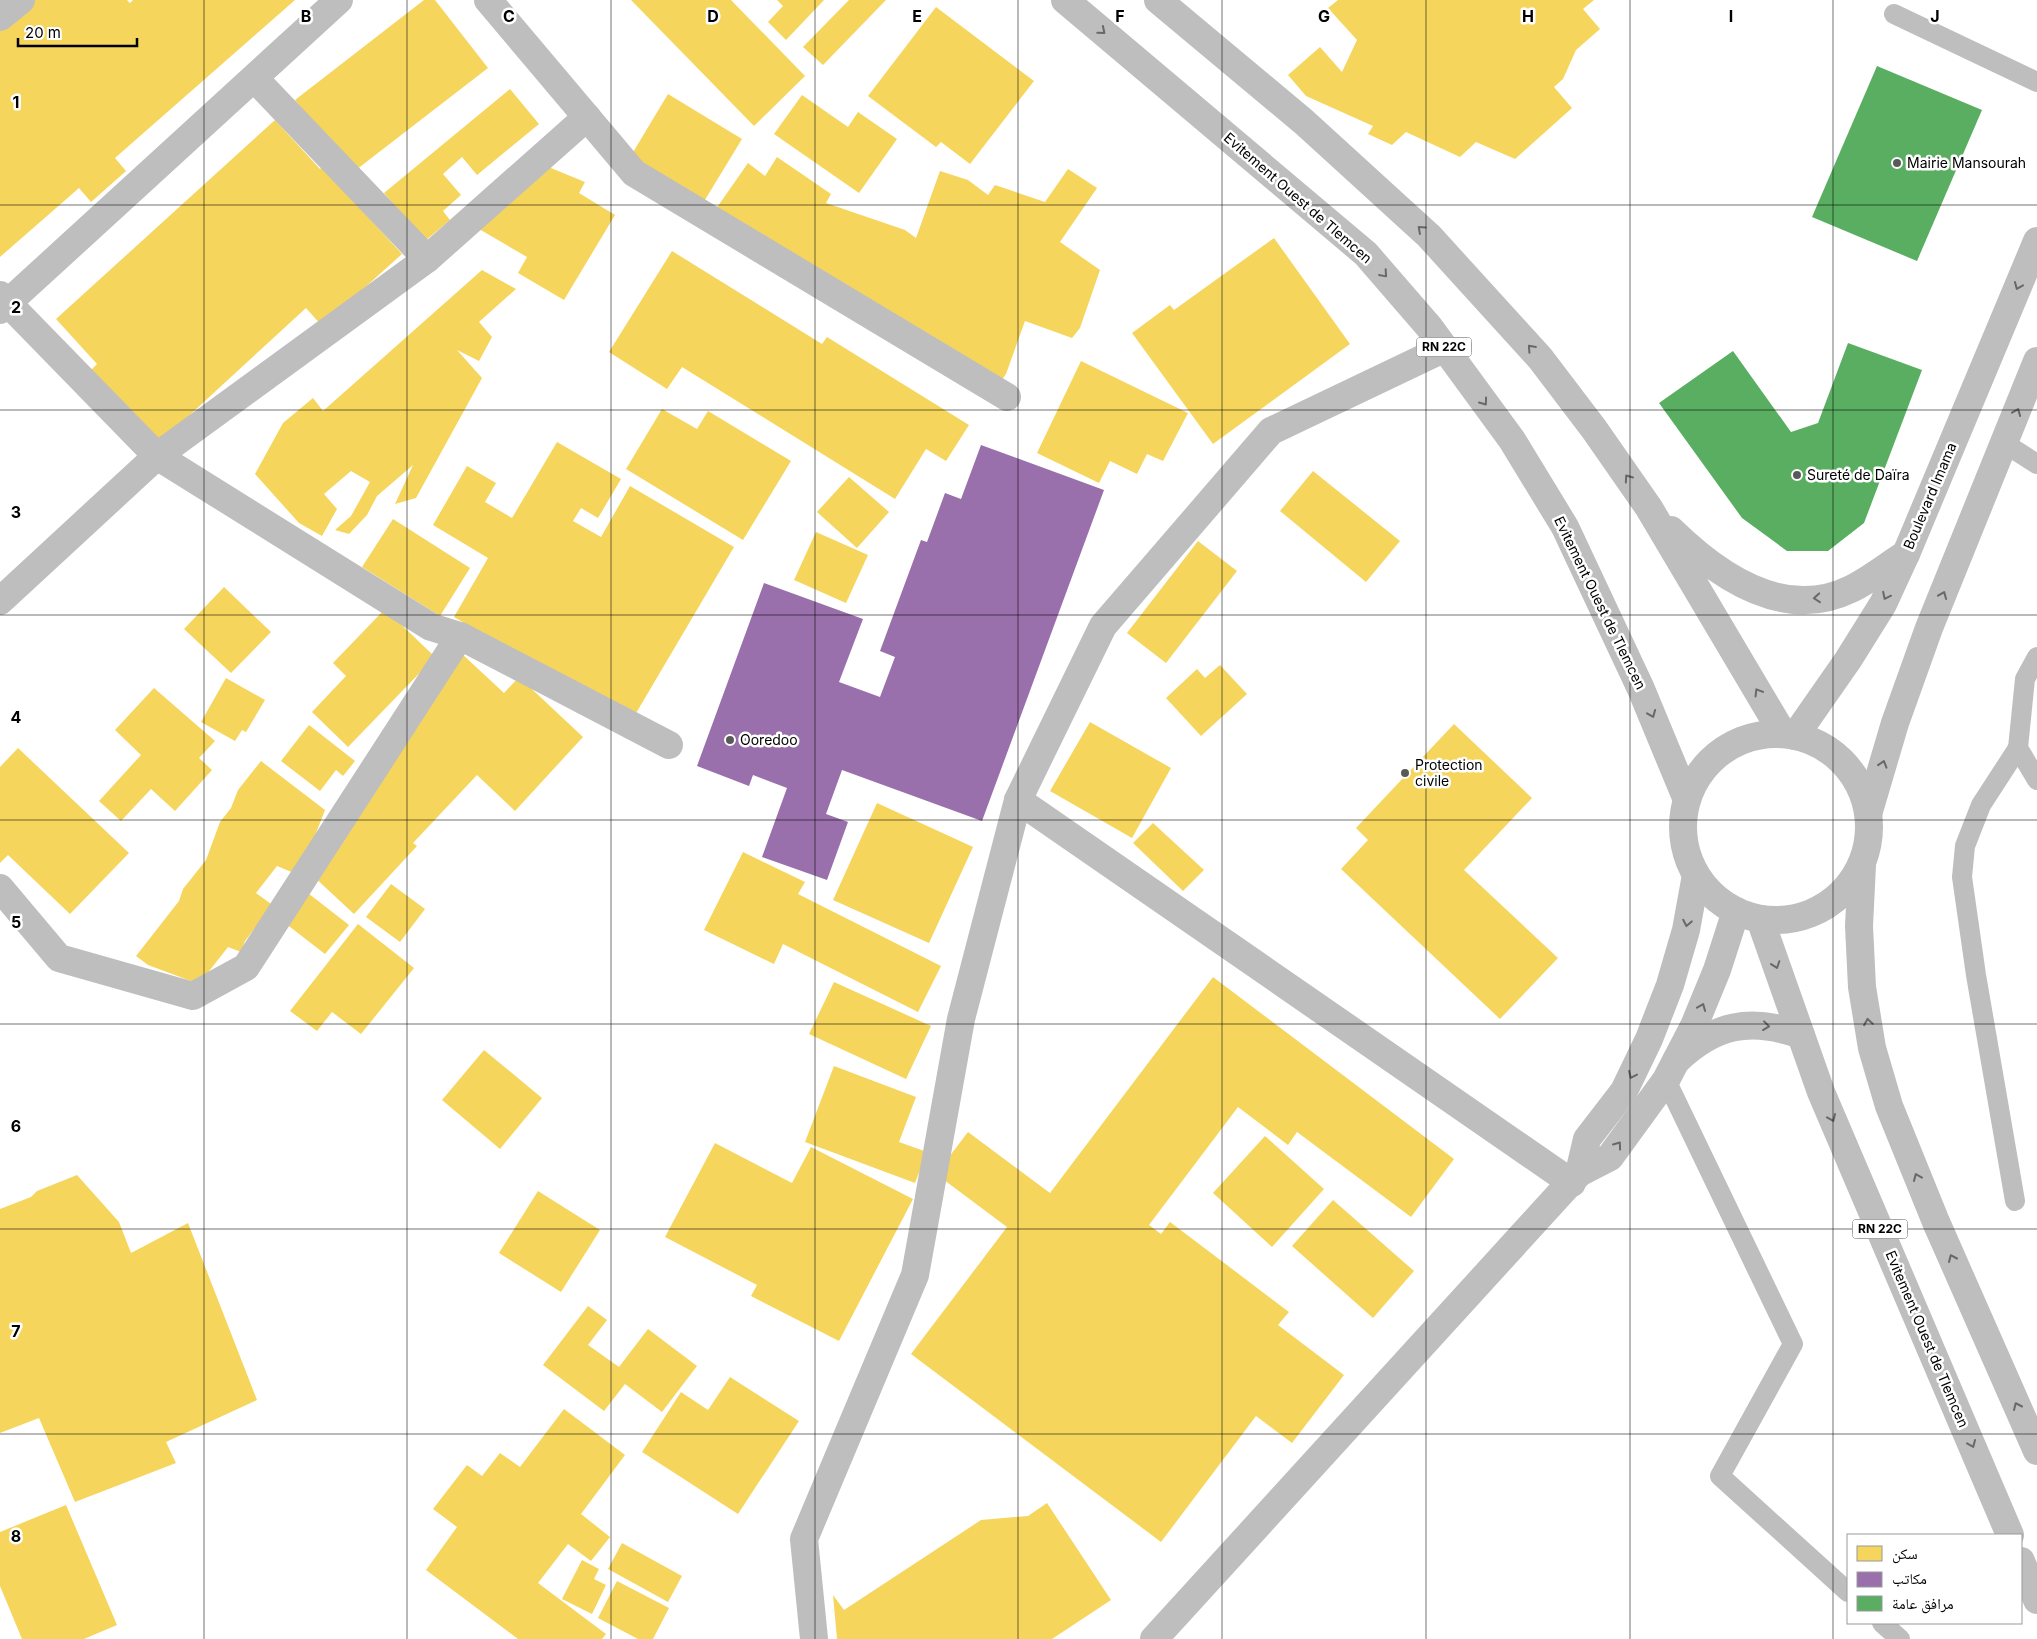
<svg xmlns="http://www.w3.org/2000/svg" width="2037" height="1639" font-family="Inter,'Noto Naskh Arabic',sans-serif">
  <style>
    .homes { fill: #f6d55c }
    .offices { fill: #9970ab }
    .public { fill: #5aae61 }
    .lines { fill: none; stroke-linecap: round; stroke-linejoin: round }
    .service { stroke: #bebebe; stroke-width: 20 }
    .minor { stroke: #bebebe; stroke-width: 28 }
    .primary { stroke: #bebebe; stroke-width: 28 }
    .trunk { stroke: #bebebe; stroke-width: 28 }
    .oneway { stroke: #686868 }
    .grid { fill: none; stroke: #000; stroke-width: 1; stroke-opacity: 0.55 }
    .poi-dot { fill: #595959; stroke: #fff; stroke-width: 2 }
    .labels { text-anchor: middle; stroke-width: 5; stroke-linejoin: round; paint-order: stroke }
    .shield { fill: #fff; stroke: #4c4c4c; stroke-width: 1 }
    .shield-label { font-size: 12px; font-weight: bold; fill: #000 }
    .poi-label { font-size: 14px; fill: #000; stroke: #fff; text-anchor: start }
    .street-label { font-size: 14px; fill: #000; stroke: #fff }
    .grid-label { font-size: 16px; text-anchor: middle; font-weight: bold; fill: #000; stroke: #fff; stroke-width: 5; stroke-linejoin: round; paint-order: stroke }
  </style>
  <rect width="100%" height="100%" fill="#fff"/>
  <g class="homes">
    <path d="M33,0H127L130,3L133,0H295L115,158L126,171L91,202L79,188L0,257V29Z"/>
    <path d="M424,0H435L488,68L352,173L295,100Z"/>
    <path d="M631,0H731L805,76L754,126Z"/>
    <path d="M777,0H824L786,40L768,22L783,6Z"/>
    <path d="M849,0H886L823,65L803,47Z"/>
    <path d="M1338,0H1594L1583,9L1600,29L1576,50L1563,79L1554,87L1572,108L1515,159L1476,142L1460,157L1406,132L1392,145L1368,134L1373,126L1306,96L1288,75L1320,47L1342,72L1357,40L1328,8Z"/>
    <path d="M936,7L1034,81L970,164L941,142L936,147L868,96Z"/>
    <path d="M510,89L539,124L477,175L462,157L443,174L461,195L443,211L450,220L425,241L384,193Z"/>
    <path d="M668,94L742,139L700,208L626,164Z"/>
    <path d="M802,95L848,127L858,112L897,139L859,193L774,134Z"/>
    <path d="M275,120L320,169L322,167L402,254L322,326L306,308L156,446L89,372L97,364L56,319Z"/>
    <path d="M777,157L831,194L826,203L905,230L916,238L940,171L968,180L988,195L995,185L1045,202L1068,169L1097,188L1060,242L1100,270L1080,328L1072,338L1025,321L1006,374L992,394L711,216L748,163L765,176Z"/>
    <path d="M541,164L585,182L579,193L615,215L564,300L518,273L527,257L479,229Z"/>
    <path d="M1274,238L1350,344L1213,444L1132,333L1170,305L1174,310Z"/>
    <path d="M672,251L822,344L827,337L969,425L946,461L926,449L895,499L682,367L667,389L609,352Z"/>
    <path d="M482,270L516,289L479,322L492,337L479,361L457,350L482,378L416,498L395,504L413,465L377,496L367,515L349,534L335,530L351,516L370,482L351,471L324,494L337,509L322,536L299,523L255,474L283,423L313,398L323,411Z"/>
    <path d="M1081,361L1188,413L1163,461L1147,454L1137,474L1110,461L1099,483L1037,453Z"/>
    <path d="M662,409L697,429L708,411L791,461L743,540L626,469Z"/>
    <path d="M557,442L621,479L598,518L581,508L573,521L601,537L630,486L734,547L632,720L454,617L488,558L433,525L467,466L496,483L485,502L512,518Z"/>
    <path d="M1313,471L1400,541L1366,582L1280,511Z"/>
    <path d="M849,477L889,512L857,548L817,512Z"/>
    <path d="M393,519L470,568L440,616L362,567Z"/>
    <path d="M816,532L868,555L846,603L794,580Z"/>
    <path d="M1198,541L1237,571L1166,663L1127,633Z"/>
    <path d="M224,587L271,632L231,673L184,629Z"/>
    <path d="M385,609L435,657L348,747L312,712L346,676L333,663Z"/>
    <path d="M461,653L504,693L519,677L583,737L515,811L477,775L413,843L417,846L354,914L312,875L322,827L421,722L408,710Z"/>
    <path d="M1220,665L1247,694L1201,736L1166,698L1197,669L1205,678Z"/>
    <path d="M226,678L265,700L246,732L242,730L235,741L201,722Z"/>
    <path d="M154,688L215,741L199,758L212,770L175,811L151,789L121,821L99,801L141,755L115,730Z"/>
    <path d="M1090,722L1171,768L1132,838L1050,791Z"/>
    <path d="M1454,724L1532,798L1464,870L1558,958L1500,1019L1341,869L1368,840L1356,828Z"/>
    <path d="M309,725L355,761L343,776L336,770L320,791L281,761Z"/>
    <path d="M18,748L129,853L70,914L8,855L0,863V767Z"/>
    <path d="M261,761L325,810L307,856L294,873L277,866L256,893L271,904L267,912L245,941L241,952L228,947L199,984L148,965L136,956L179,901L183,889L206,860L220,822L231,808L238,790Z"/>
    <path d="M877,803L973,847L929,943L833,900Z"/>
    <path d="M1153,823L1204,870L1183,891L1133,843Z"/>
    <path d="M743,852L805,882L798,894L941,966L918,1012L783,944L774,964L704,930Z"/>
    <path d="M295,883L349,925L325,954L272,913Z"/>
    <path d="M391,884L425,909L400,942L366,917Z"/>
    <path d="M358,924L414,968L361,1034L332,1012L317,1031L290,1011Z"/>
    <path d="M1213,977L1454,1159L1411,1217L1297,1132L1288,1145L1238,1107L1149,1225L1161,1234L1170,1222L1289,1312L1278,1325L1344,1375L1292,1443L1256,1416L1161,1542L911,1354L1007,1227L936,1174L968,1132L1050,1193Z"/>
    <path d="M834,982L931,1026L906,1079L809,1034Z"/>
    <path d="M484,1050L542,1098L500,1149L442,1100Z"/>
    <path d="M834,1066L916,1097L899,1142L927,1152L915,1183L805,1142Z"/>
    <path d="M1265,1136L1324,1189L1272,1247L1213,1193Z"/>
    <path d="M715,1143L792,1183L811,1147L913,1199L839,1341L751,1296L757,1285L665,1237Z"/>
    <path d="M77,1175L119,1222L131,1253L188,1223L257,1400L166,1442L176,1463L75,1502L39,1418L0,1433V1209L31,1197L37,1191Z"/>
    <path d="M538,1191L600,1230L561,1292L499,1253Z"/>
    <path d="M1333,1200L1414,1271L1373,1318L1292,1246Z"/>
    <path d="M588,1306L607,1320L588,1345L619,1367L648,1329L697,1366L662,1412L625,1384L604,1411L543,1365Z"/>
    <path d="M730,1377L799,1421L738,1514L642,1452L681,1392L708,1410Z"/>
    <path d="M564,1409L625,1455L581,1514L610,1537L591,1561L568,1544L538,1583L606,1634L602,1639H518L426,1570L457,1527L433,1509L467,1465L482,1476L500,1453L520,1467Z"/>
    <path d="M1047,1503L1111,1600L1052,1639H837L833,1595L844,1610L981,1520L1028,1516Z"/>
    <path d="M66,1505L117,1625L84,1639H22L0,1586V1532Z"/>
    <path d="M622,1543L682,1576L668,1602L608,1569Z"/>
    <path d="M582,1560L599,1569L594,1579L606,1585L592,1614L562,1599Z"/>
    <path d="M617,1581L669,1608L653,1639H638L598,1618Z"/>
  </g>
  <path class="offices" d="M981,445L1104,490L982,821L842,770L826,814L848,822L827,880L762,857L787,788L753,775L749,786L697,766L764,583L863,619L839,682L880,697L895,657L880,651L921,540L927,542L945,493L961,499Z"/>
  <g class="public">
    <path d="M1877,66L1982,110L1917,261L1812,217Z"/>
    <path d="M1848,343L1922,370L1864,523L1828,551H1787L1742,518L1659,403L1733,351L1791,432L1818,423Z"/>
  </g>
  <g class="lines">
    <g class="service">
      <path d="M1894,14L2037,82"/>
      <path d="M2004,443L2037,464"/>
      <path d="M2037,657L2025,679L2018,748L2037,780"/>
      <path d="M1666,1080L1793,1344L1720,1476L1848,1592"/>
      <path d="M2015,1201L1976,975L1962,877L1965,846L1981,805L2018,748"/>
      <path d="M1882,1623L1900,1639"/>
    </g>
    <g class="minor">
      <path d="M488,0L634,173L1007,397"/>
      <path d="M0,17L21,0"/>
      <path d="M255,79L427,259"/>
      <path d="M0,295L157,456L431,627L460,636L669,745"/>
      <path d="M0,310L339,0"/>
      <path d="M0,601L157,456L427,259L587,117"/>
      <path d="M1018,800L1572,1183"/>
      <path d="M0,888L59,958L193,996L246,967L460,636"/>
      <path d="M1579,1173L1610,1157L1666,1080L1694,1026L1717,970L1736,911"/>
      <path d="M814,1639L804,1539L915,1275L961,1019L1018,800L1103,626L1271,431L1445,348"/>
      <path d="M1154,1639L1579,1173L1587,1139L1624,1091L1649,1039L1670,985L1686,930L1696,875"/>
    </g>
    <g class="primary">
      <path d="M1795,736L1848,660L1883,604L1906,554L2037,241"/>
      <path d="M1869,811L1895,723L1929,628L2037,361"/>
    </g>
    <g class="trunk">
      <path d="M1065,0L1366,254L1430,328L1512,440L1565,527L1641,689L1687,800"/>
      <path d="M1158,0L1304,122L1429,236L1540,358L1594,429L1649,508L1783,734"/>
      <path d="M1671,530C1718,576 1784,622 1851,589C1870,580 1888,565 1906,554"/>
      <circle cx="1776" cy="827" r="93"/>
      <path d="M1862,865L1859,926L1862,987L1872,1048L1889,1106L1936,1222L2037,1451"/>
      <path d="M1760,919L1821,1092L2010,1535"/>
      <path d="M1676,1061C1715,1024 1750,1017 1801,1035"/>
      <path d="M2021,1561L2037,1600"/>
    </g>
  </g>
  <defs><path id="oneway-chevron" d="M-2-3.5L2.5 0L-2 3.5" fill="none" stroke-width="1.6" stroke-linecap="round" stroke-linejoin="round" transform="scale(1.25)"/></defs>
  <g class="oneway">
    <use href="#oneway-chevron" transform="translate(1102 31) rotate(40)"/>
    <use href="#oneway-chevron" transform="translate(1421 229) rotate(-138)"/>
    <use href="#oneway-chevron" transform="translate(1384 274) rotate(49)"/>
    <use href="#oneway-chevron" transform="translate(2018 286) rotate(113)"/>
    <use href="#oneway-chevron" transform="translate(1531 348) rotate(-132)"/>
    <use href="#oneway-chevron" transform="translate(1484 402) rotate(54)"/>
    <use href="#oneway-chevron" transform="translate(2017 412) rotate(-68)"/>
    <use href="#oneway-chevron" transform="translate(1628 478) rotate(-125)"/>
    <use href="#oneway-chevron" transform="translate(1943 595) rotate(-68)"/>
    <use href="#oneway-chevron" transform="translate(1886 596) rotate(116)"/>
    <use href="#oneway-chevron" transform="translate(1817 598) rotate(175)"/>
    <use href="#oneway-chevron" transform="translate(1758 692) rotate(-121)"/>
    <use href="#oneway-chevron" transform="translate(1652 714) rotate(68)"/>
    <use href="#oneway-chevron" transform="translate(1883 764) rotate(-73)"/>
    <use href="#oneway-chevron" transform="translate(1687 923) rotate(101)"/>
    <use href="#oneway-chevron" transform="translate(1776 965) rotate(71)"/>
    <use href="#oneway-chevron" transform="translate(1702 1007) rotate(-68)"/>
    <use href="#oneway-chevron" transform="translate(1868 1022) rotate(-99)"/>
    <use href="#oneway-chevron" transform="translate(1766 1026) rotate(7)"/>
    <use href="#oneway-chevron" transform="translate(1632 1075) rotate(115)"/>
    <use href="#oneway-chevron" transform="translate(1832 1118) rotate(67)"/>
    <use href="#oneway-chevron" transform="translate(1618 1145) rotate(-54)"/>
    <use href="#oneway-chevron" transform="translate(1917 1177) rotate(-113)"/>
    <use href="#oneway-chevron" transform="translate(1952 1258) rotate(-114)"/>
    <use href="#oneway-chevron" transform="translate(2017 1406) rotate(-114)"/>
    <use href="#oneway-chevron" transform="translate(1972 1444) rotate(67)"/>
  </g>
  <path class="grid" d="M204,0V1639M407,0V1639M611,0V1639M815,0V1639M1018,0V1639M1222,0V1639M1426,0V1639M1630,0V1639M1833,0V1639M0,205H2037M0,410H2037M0,615H2037M0,820H2037M0,1024H2037M0,1229H2037M0,1434H2037"/>
  <g class="poi-dot">
    <circle cx="1897" cy="163" r="5"/>
    <circle cx="1797" cy="475" r="5"/>
    <circle cx="730" cy="740" r="5"/>
    <circle cx="1405" cy="773" r="5"/>
  </g>
  <g class="labels">
    <g class="shield">
      <rect x="1416.5" y="337.5" width="55" height="19" rx="4"/>
      <rect x="1852.5" y="1219.5" width="55" height="19" rx="4"/>
    </g>
    <g class="shield-label">
      <text x="1444" y="351">RN 22C</text>
      <text x="1880" y="1233">RN 22C</text>
    </g>
    <g class="poi-label">
      <text x="1907" y="168">Mairie Mansourah</text>
      <text x="1807" y="480">Sureté de Daïra</text>
      <text x="740" y="745">Ooredoo</text>
      <text x="1415" y="770">Protection<tspan x="1415" dy="16">civile</tspan></text>
    </g>
    <g class="street-label">
      <text transform="translate(1298 198) rotate(41)" y="5">Evitement Ouest de Tlemcen</text>
      <text transform="translate(1930 496) rotate(-67)" y="5">Boulevard Imama</text>
      <text transform="translate(1600 603) rotate(64)" y="5">Evitement Ouest de Tlemcen</text>
      <text transform="translate(1927 1339) rotate(67)" y="5">Evitement Ouest de Tlemcen</text>
    </g>
  </g>
  <g class="grid-label">
    <text x="306" y="22">B</text>
    <text x="509" y="22">C</text>
    <text x="713" y="22">D</text>
    <text x="917" y="22">E</text>
    <text x="1120" y="22">F</text>
    <text x="1324" y="22">G</text>
    <text x="1528" y="22">H</text>
    <text x="1731" y="22">I</text>
    <text x="1935" y="22">J</text>
    <text x="16" y="108">1</text>
    <text x="16" y="313">2</text>
    <text x="16" y="518">3</text>
    <text x="16" y="723">4</text>
    <text x="16" y="928">5</text>
    <text x="16" y="1132">6</text>
    <text x="16" y="1337">7</text>
    <text x="16" y="1542">8</text>
  </g>
  <rect x="1847" y="1534" width="175" height="90" fill="#ffffff" stroke="#999999"/>
  <rect x="1857" y="1546" width="25" height="15" fill="#f6d55c" stroke="#999999"/>
  <text x="1892" y="1559" font-size="15" fill="#000000">سكن</text>
  <rect x="1857" y="1572" width="25" height="15" fill="#9970ab" stroke="#999999"/>
  <text x="1892" y="1584" font-size="15" fill="#000000">مكاتب</text>
  <rect x="1857" y="1596" width="25" height="15" fill="#5aae61" stroke="#999999"/>
  <text x="1892" y="1609" font-size="15" fill="#000000">مرافق عامة</text>
  <path d="M18 38v8h119v-8" fill="none" stroke="#000000" stroke-width="2.5"/>
  <text x="25" y="38" font-size="15" fill="#000000" stroke="#ffffff" stroke-width="4" paint-order="stroke">20 m</text>
</svg>
